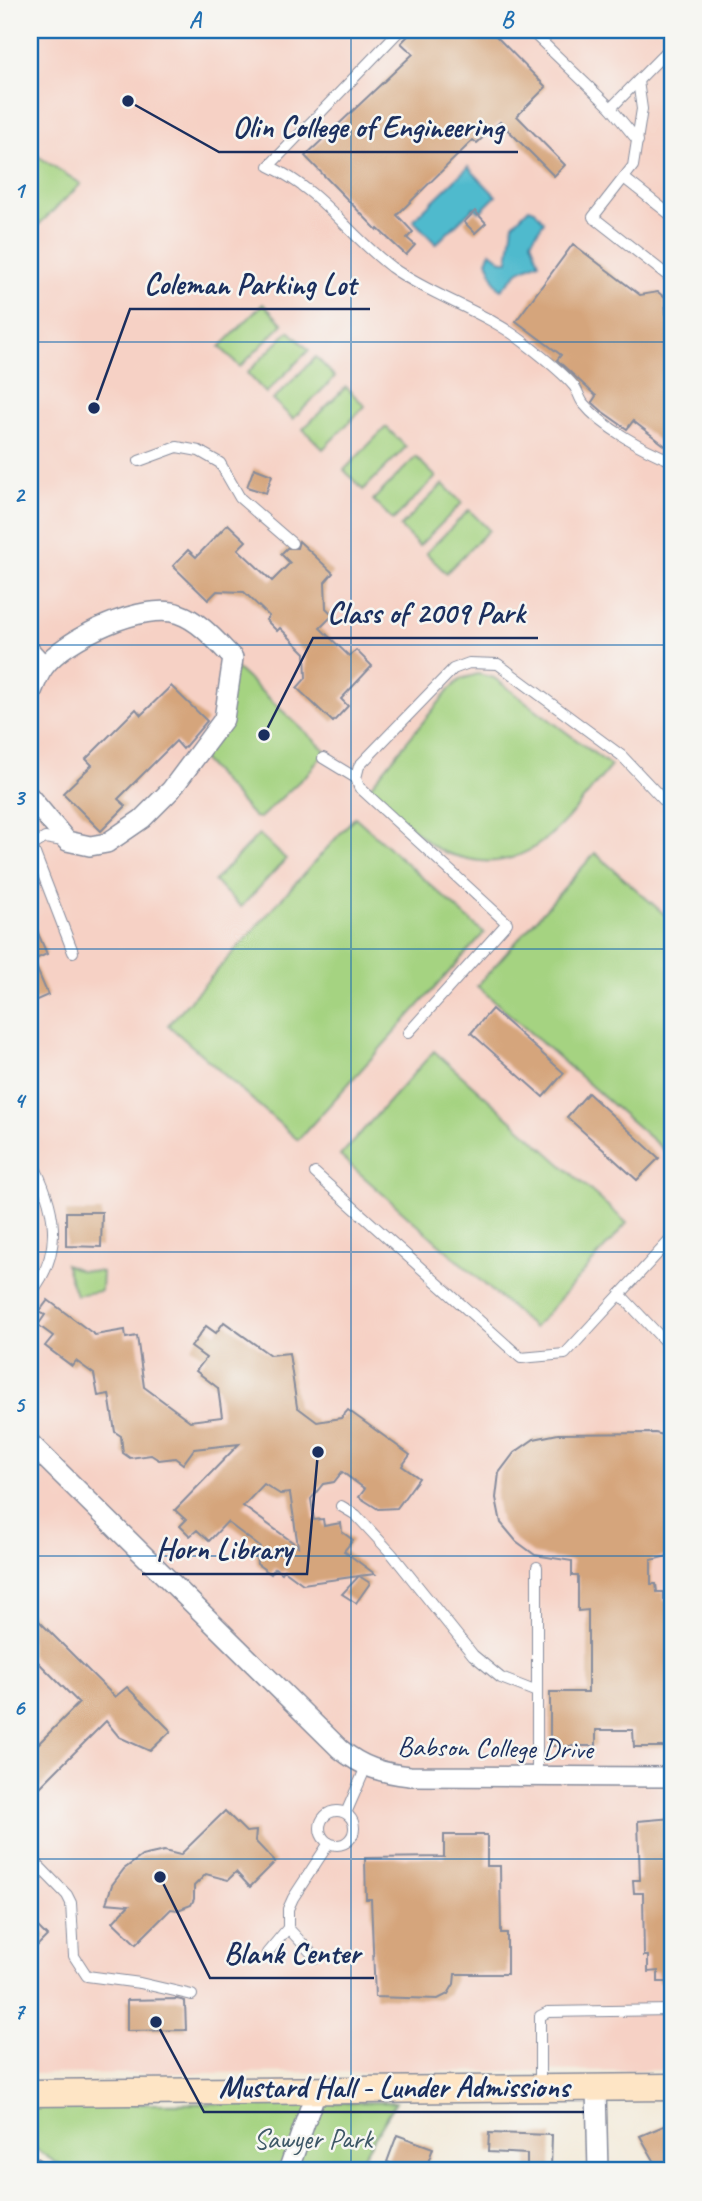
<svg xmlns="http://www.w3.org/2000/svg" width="702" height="2201" font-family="Caveat,sans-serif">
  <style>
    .built { fill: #f6d1c5 }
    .green { fill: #a5d381; stroke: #608170; stroke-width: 2 }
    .water { fill: #50bacd; stroke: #367496; stroke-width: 2 }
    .building { fill: #d5a57c; fill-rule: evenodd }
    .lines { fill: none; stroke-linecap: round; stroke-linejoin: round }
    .service-casing { stroke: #878c9c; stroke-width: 12 }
    .minor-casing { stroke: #878c9c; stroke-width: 22 }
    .tertiary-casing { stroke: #878c9c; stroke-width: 27 }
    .secondary-casing { stroke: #878c9c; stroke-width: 29 }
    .service { stroke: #fff; stroke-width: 10 }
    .minor { stroke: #fff; stroke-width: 19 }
    .tertiary { stroke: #fff; stroke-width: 24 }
    .secondary { stroke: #fee5c5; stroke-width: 26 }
    .grid { fill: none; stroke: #1f6fb2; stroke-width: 2; stroke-opacity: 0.55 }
    .labels { text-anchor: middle; stroke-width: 5; stroke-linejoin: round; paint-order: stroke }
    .street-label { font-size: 28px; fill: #1b2f5e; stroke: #f6f6f2 }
    .park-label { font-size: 28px; fill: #3e5867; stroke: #f6f6f2 }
    .leader { fill: none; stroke: #1b2f5e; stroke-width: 2.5 }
    .callout-dot { fill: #1b2f5e; stroke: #f6f6f2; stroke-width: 2.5 }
    .callout-label { font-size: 30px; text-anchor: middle; font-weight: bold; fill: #1b2f5e; stroke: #f6f6f2; stroke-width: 5; stroke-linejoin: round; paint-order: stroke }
    .neatline { fill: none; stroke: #1f6fb2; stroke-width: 2.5 }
    .grid-label { font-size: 23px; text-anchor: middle; font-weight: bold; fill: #1f6fb2 }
  </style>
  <rect width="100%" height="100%" fill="#f6f6f2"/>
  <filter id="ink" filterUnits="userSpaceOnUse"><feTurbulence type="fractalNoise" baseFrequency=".0143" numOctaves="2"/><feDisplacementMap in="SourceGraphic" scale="14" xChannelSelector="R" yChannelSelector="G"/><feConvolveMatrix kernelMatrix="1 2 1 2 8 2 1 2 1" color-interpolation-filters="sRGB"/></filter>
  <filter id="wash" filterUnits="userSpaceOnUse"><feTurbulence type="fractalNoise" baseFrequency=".00686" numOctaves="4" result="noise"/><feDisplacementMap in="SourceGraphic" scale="28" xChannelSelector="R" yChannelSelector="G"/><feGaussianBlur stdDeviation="1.57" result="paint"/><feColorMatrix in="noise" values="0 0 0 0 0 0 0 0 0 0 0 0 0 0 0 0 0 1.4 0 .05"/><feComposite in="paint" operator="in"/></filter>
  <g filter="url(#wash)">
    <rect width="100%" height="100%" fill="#f3ead9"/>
    <path class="built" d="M30,30H672V2070L30,2074Z"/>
    <g class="green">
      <path d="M30,151L81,184L31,232L30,231Z"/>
      <path d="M263,304L283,324L240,367L220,347Z"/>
      <path d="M289,331L309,350L266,393L247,373Z"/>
      <path d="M316,357L335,377L293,419L273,400Z"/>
      <path d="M346,387L365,406L323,449L303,429Z"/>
      <path d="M386,427L406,447L363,490L344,470Z"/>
      <path d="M416,457L436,477L393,520L373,500Z"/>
      <path d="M443,484L462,503L419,546L400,527Z"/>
      <path d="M469,510L489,530L446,573L426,553Z"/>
      <path d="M236,668L326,751L308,773L260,818L254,817L202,759Z"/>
      <path d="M478,674L494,678L611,766C573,810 535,875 468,859C456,856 442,853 433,846C410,829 390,807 369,788L450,689L461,679Z"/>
      <path d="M355,817L484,933L298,1140L168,1025Z"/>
      <path d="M259,834L286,859L241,907L214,881Z"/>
      <path d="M595,853L672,921V1157L477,986Z"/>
      <path d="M434,1051L627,1223L534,1328L340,1156Z"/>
      <path d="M65,1264L79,1270L102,1272L101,1291L76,1295Z"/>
      <path d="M396,2102L354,2171H68L30,2145V2105Z"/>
    </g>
    <g class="water">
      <path d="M468,167L496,196L480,212L474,207L436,244L413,220Z"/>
      <path d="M529,208L535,210L544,222L531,241L539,262L519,271L501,290L495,282L487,260L491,252L503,261H508L513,224Z"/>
    </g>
    <g id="blocks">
      <g class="building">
        <path d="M414,30H490L546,87L517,116L565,165L554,176L500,122L477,143L473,140L397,215L413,232L407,238L415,245L406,255L378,229L377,230L305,156L413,54L401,43Z"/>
        <path d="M475,211L486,223L475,233L464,222Z"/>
        <path d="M573,244L640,295L658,292L665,298L666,314L672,319V451L633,421L627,429L603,412L592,402L596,396L557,360L561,355L516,321Z"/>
        <path d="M254,468L272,475L266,493L247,487Z"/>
        <path d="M228,524L246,541L238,549L272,581L290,563L281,554L287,548H297L299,541L333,573L325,582L326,608L333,615L320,628L349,656L356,650L372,666L341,699L348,706L333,722L297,688L306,678L305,653L280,628L277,631L266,620L269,616L244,592L217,591L208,600L173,566L188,550L196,557Z"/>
        <path d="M171,686L207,721L183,749L176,741L118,799L126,806L101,831L63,793L92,765L86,759L136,709L141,715Z"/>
        <path d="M30,915L47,954L33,960L48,995L30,1003Z"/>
        <path d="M492,1009L564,1073L543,1097L471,1033Z"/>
        <path d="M588,1093L659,1158L637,1180L567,1117Z"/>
        <path d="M66,1212H102L101,1247L66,1246Z"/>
        <path d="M48,1300L95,1335L125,1330L126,1338L137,1336L144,1387L190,1421L222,1417L218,1388L196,1371L206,1358L191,1347L206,1326L216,1333L224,1322L270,1355L289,1353L297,1407L317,1422L341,1418L348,1410L410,1455L402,1466L419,1478L397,1508L378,1509L359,1497L365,1489L342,1472L334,1482L323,1484L311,1499L314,1520L323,1519L324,1526L341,1523L342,1532L353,1540L344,1551L375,1574L359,1576L370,1583L356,1603L342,1594L359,1576L303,1584L284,1570L282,1573L275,1568L271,1574L257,1564L256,1554L260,1547L227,1522L209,1541L197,1530L190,1536L180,1526L186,1520L175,1510L239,1444L194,1449L183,1464L175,1458L159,1460L151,1455L130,1458L123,1453L121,1436L115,1432L109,1394L98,1396L94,1374L76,1361L72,1366L45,1346L53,1336L38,1325L45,1315L39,1312ZM264,1484L280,1494L290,1493L298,1546L243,1506Z"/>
        <path d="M655,1433L672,1437V1555L651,1560V1584H656L657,1592H664V1600H670L672,1610V1747H634L633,1730H596V1746H550V1692H588V1610L578,1611V1576H572V1561L535,1555L516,1541L501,1523L496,1498L499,1473L514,1453L534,1439L558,1434Z"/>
        <path d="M30,1612L115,1697L127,1687L171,1731L150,1751L119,1737L106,1721L30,1797V1752L79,1703L30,1654Z"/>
        <path d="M225,1811L246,1832L256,1831L255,1841L275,1862L250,1887L236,1872L228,1880L206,1874L194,1886V1899L191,1905L178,1910L171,1909L136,1944L113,1922L129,1905L106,1903L112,1885L124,1869L142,1856L164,1851L180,1855Z"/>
        <path d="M672,1818V1982H658V1971L648,1972V1956H644L643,1893H634L633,1880H640L638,1821Z"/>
        <path d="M444,1835H487V1866H500L501,1933H507V1974H455L454,1984L448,1994L438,1999L375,1997L371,1899H366L365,1858L444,1857Z"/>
        <path d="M30,1919L47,1936L30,1953Z"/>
        <path d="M177,1999L185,2001L186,2030L127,2031V2000Z"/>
        <path d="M666,2125L672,2138V2171H660L640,2136Z"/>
        <path d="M489,2133L552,2135L551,2171H527V2154L488,2152Z"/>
        <path d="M397,2135L433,2148L425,2171H391L393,2164L387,2162Z"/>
      </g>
    </g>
  </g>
  <g filter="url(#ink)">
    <use href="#blocks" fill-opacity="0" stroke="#878c9c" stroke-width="2"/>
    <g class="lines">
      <g class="service-casing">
        <g id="service">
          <path d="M400,30L269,166C321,190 347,233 391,267C433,297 485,311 525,343C541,356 560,370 573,385C578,390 579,398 583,403C603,428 643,449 672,461"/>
          <path d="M530,30L611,108L638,141"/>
          <path d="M638,81L642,109L633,166L593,217L672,279"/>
          <path d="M611,108L672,46"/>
          <path d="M624,178L672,216"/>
          <path d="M139,461L177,447L199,451L220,463L240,498L292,543"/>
          <path d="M323,758L356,778"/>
          <path d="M63,841L45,838L32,846L73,952"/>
          <path d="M408,1033L507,923L359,787L356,778L359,766L453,669L469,663L498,664L622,756L672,809"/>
          <path d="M30,1158C55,1204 66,1251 30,1294"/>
          <path d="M315,1173L521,1358L565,1354L672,1238"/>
          <path d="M620,1294L672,1349"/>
          <path d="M341,1506L356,1515L392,1554L473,1655L501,1678L537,1692"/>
          <path d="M537,1776V1567"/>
          <circle cx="337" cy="1828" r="17"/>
          <path d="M346,1813L366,1767"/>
          <path d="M30,1857L67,1895L71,1903L74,1956L87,1976L140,1983L192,1995"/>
          <path d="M288,1928L316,1958"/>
          <path d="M267,1953L288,1928V1909L293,1898L329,1843"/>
          <path d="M540,2088V2016L548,2012L672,2010"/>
        </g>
      </g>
      <g class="minor-casing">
        <g id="minor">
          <path d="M30,651L44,666"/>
          <path d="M30,696C34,687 38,675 44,667C65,638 145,601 179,614C200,621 218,643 233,658L224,719L171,790L142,819L107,843L90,846L67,841L30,797"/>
          <path d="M30,1443L340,1749C362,1767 382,1773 410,1776L672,1777"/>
          <path d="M596,2088L598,2171"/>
          <path d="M288,2171L316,2091"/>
        </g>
      </g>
      <g class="tertiary-casing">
        <path id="tertiary" d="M30,2168L35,2171"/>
      </g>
      <g class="secondary-casing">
        <path id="secondary" d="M30,2093L672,2087"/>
      </g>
      <use href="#service" class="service"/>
      <use href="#minor" class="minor"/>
      <use href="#tertiary" class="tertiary"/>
      <use href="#secondary" class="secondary"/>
    </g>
  </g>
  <path class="grid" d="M351,30V2171M30,342H672M30,645H672M30,949H672M30,1252H672M30,1556H672M30,1859H672"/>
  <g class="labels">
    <g class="street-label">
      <text transform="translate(495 1747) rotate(1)" y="10">Babson College Drive</text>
    </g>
    <g class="park-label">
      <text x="313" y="2148">Sawyer Park</text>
    </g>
  </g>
  <path class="leader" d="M128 101L219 152H518M94 408L130 309H370M264 735L313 638H538M318 1452L307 1574H142M160 1877L210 1978H374M156 2022L204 2112H584"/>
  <g class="callout-dot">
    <circle cx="128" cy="101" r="7"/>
    <circle cx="94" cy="408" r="7"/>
    <circle cx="264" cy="735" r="7"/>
    <circle cx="318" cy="1452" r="7"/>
    <circle cx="160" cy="1877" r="7"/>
    <circle cx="156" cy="2022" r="7"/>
  </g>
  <g class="callout-label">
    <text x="368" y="137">Olin College of Engineering</text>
    <text x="250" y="294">Coleman Parking Lot</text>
    <text x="426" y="623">Class of 2009 Park</text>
    <text x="224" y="1559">Horn Library</text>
    <text x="292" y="1963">Blank Center</text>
    <text x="394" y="2097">Mustard Hall - Lunder Admissions</text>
  </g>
  <rect width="702" height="2201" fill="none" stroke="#f6f6f2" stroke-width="77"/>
  <rect x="38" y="38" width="626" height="2124" class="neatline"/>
  <g class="grid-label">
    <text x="195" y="27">A</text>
    <text x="507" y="27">B</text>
    <text x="19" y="198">1</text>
    <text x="19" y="502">2</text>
    <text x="19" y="805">3</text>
    <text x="19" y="1108">4</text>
    <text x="19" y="1412">5</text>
    <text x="19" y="1715">6</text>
    <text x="19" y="2019">7</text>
  </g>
</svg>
